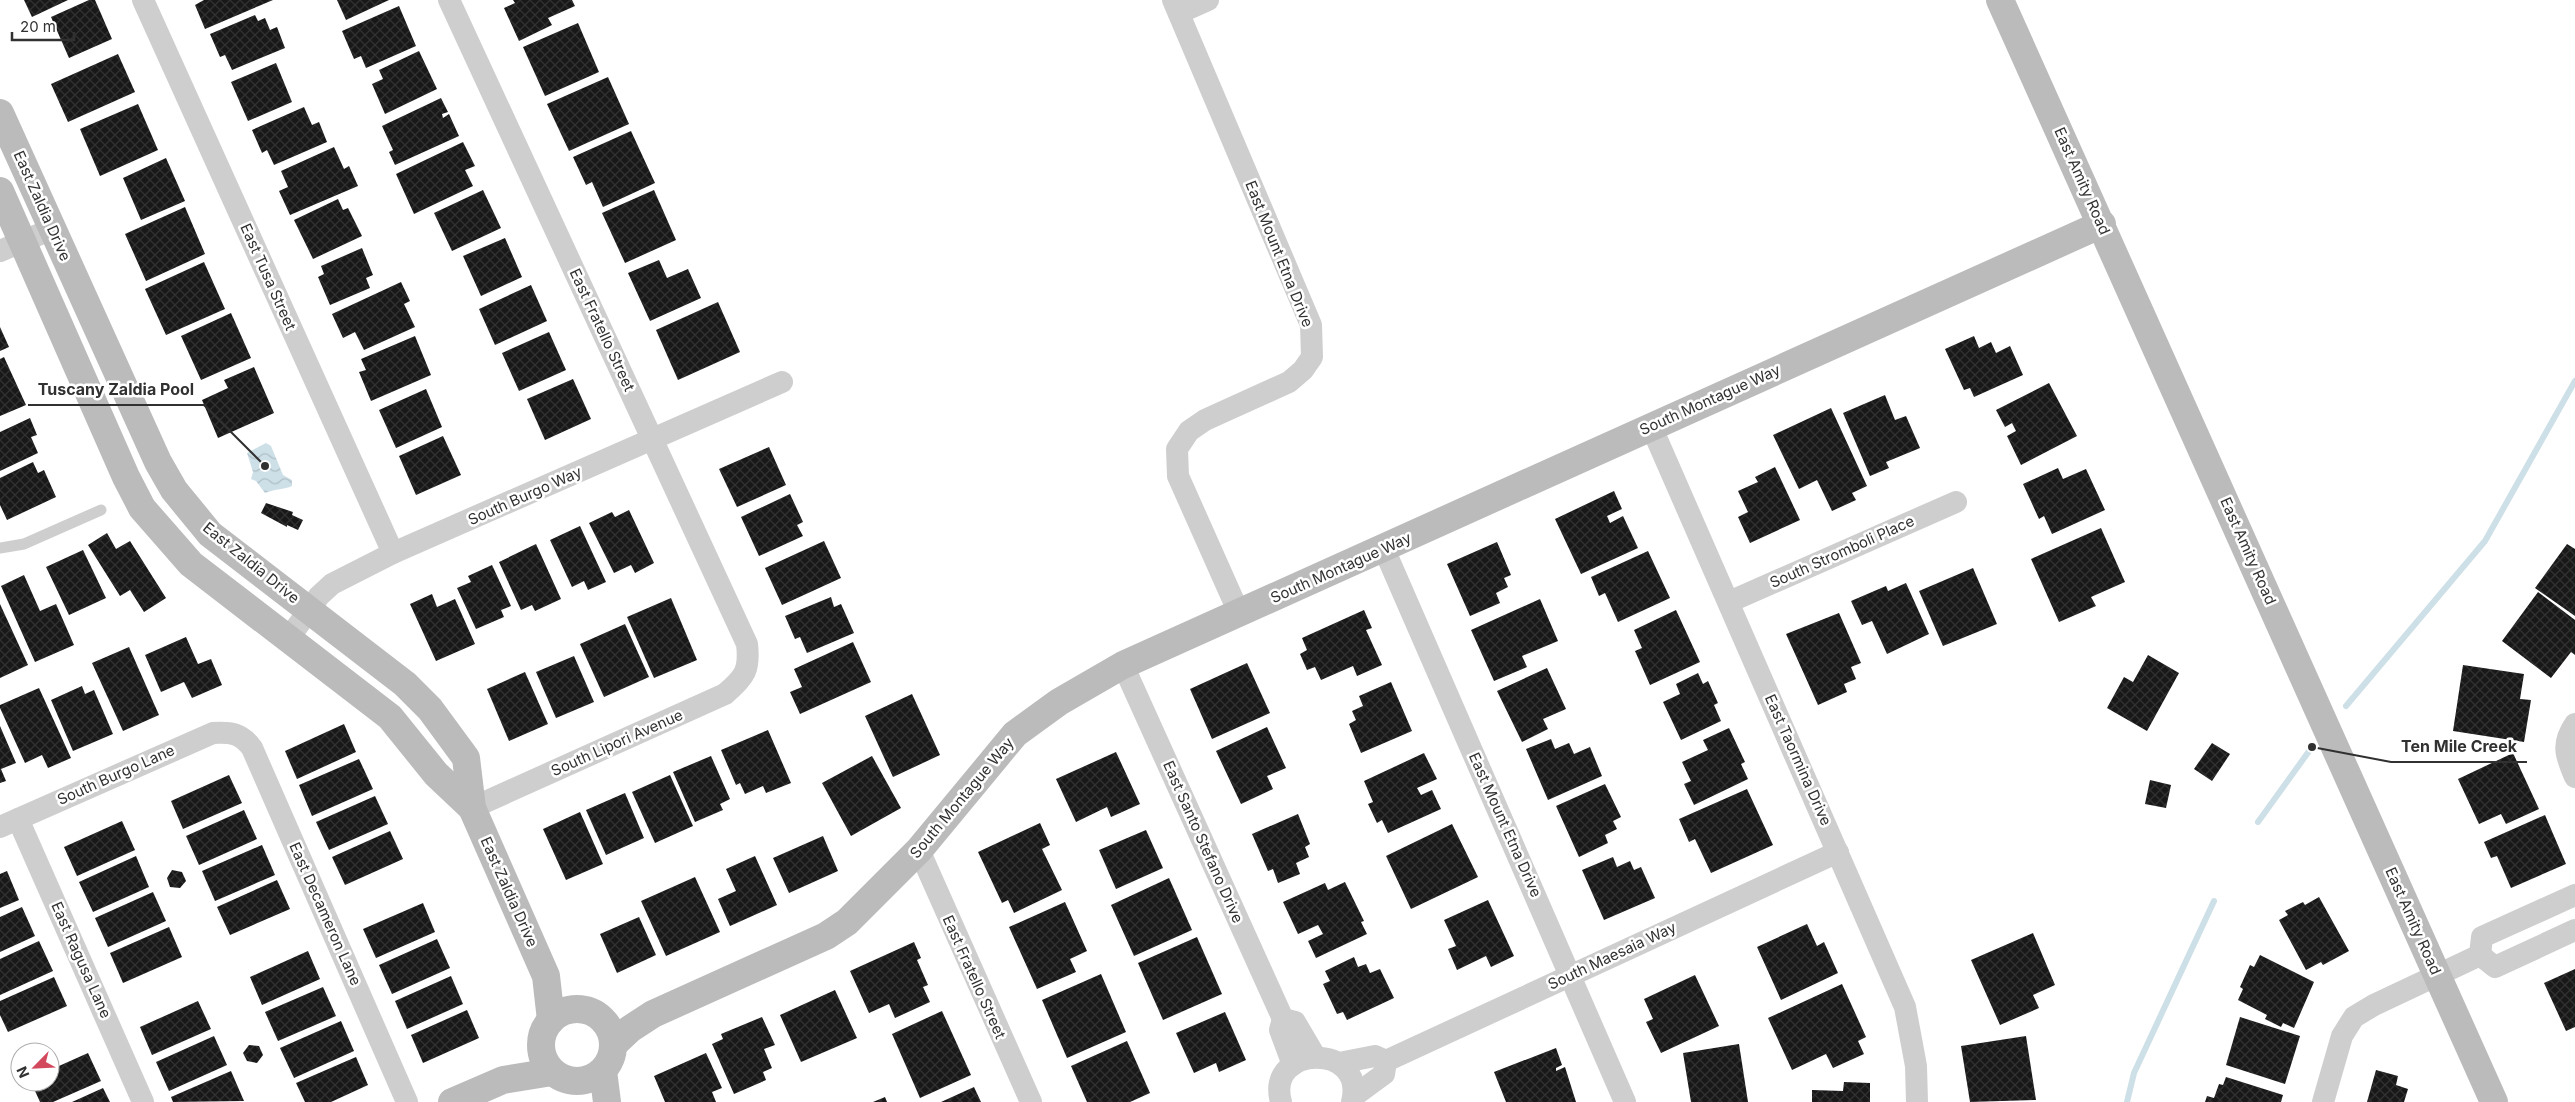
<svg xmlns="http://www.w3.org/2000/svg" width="2575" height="1102" font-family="Inter,sans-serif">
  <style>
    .water { fill: url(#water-waves) }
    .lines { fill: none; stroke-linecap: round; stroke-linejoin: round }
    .stream { stroke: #cddfe7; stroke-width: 6 }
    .building { fill: url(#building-cross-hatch) }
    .lane { stroke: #cecece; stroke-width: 11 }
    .street { stroke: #cecece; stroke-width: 22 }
    .secondary { stroke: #bbb; stroke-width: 28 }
    .labels { text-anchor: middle; stroke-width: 5; stroke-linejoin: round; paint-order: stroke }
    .street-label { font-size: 15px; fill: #313131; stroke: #fff }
    .leader { fill: none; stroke: #313131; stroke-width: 2 }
    .callout-dot { fill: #313131; stroke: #fff; stroke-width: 2 }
    .callout-label { font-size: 16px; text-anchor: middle; font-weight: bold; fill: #313131; stroke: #fff; stroke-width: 5; stroke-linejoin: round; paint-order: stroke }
  </style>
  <defs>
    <pattern id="water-waves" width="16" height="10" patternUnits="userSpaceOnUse" patternTransform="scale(1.25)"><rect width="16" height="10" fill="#cddfe7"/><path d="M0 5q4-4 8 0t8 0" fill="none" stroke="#b0c0c7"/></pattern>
    <pattern id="building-cross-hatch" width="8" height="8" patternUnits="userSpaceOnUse" patternTransform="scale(1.25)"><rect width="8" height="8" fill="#181818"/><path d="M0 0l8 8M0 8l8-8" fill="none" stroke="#313131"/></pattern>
  </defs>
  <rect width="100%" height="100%" fill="#fff"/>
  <path class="water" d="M266,443L271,446L283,475L292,480V486C287,489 274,489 265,493L256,481L251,479L253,472L247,453Z"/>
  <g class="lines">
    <g class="stream">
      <path d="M2346,706L2485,541L2575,381"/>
      <path d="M2258,822L2312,747"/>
      <path d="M2127,1102L2134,1073L2214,901"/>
    </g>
  </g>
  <g class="building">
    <path d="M24,0H68L32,17Z"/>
    <path d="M89,0H95L112,39L69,58L51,17Z"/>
    <path d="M204,0H273L205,29L195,5Z"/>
    <path d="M337,0H389L346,20Z"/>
    <path d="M513,0H572L575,6L548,18L552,25L519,41L504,8L515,3Z"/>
    <path d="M399,6L416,46L366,68L361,56L354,59L342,31Z"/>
    <path d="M255,15L258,21L265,18L270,30L277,27L285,48L232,70L225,55L220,57L210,34Z"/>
    <path d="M578,23L599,72L545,96L523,47Z"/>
    <path d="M419,51L437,89L385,114L372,84L383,79L379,70Z"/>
    <path d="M118,54L135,92L68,122L51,84Z"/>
    <path d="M276,63L292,102L248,121L231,82Z"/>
    <path d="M608,77L629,124L569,151L547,104Z"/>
    <path d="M441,98L448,112L442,114L443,118L449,114L459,136L395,165L389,152L393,150L382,126Z"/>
    <path d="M138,104L158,150L100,176L80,129Z"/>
    <path d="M304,107L312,125L319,122L327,142L274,165L267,150L262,153L252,130Z"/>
    <path d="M631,131L655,183L603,207L592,182L586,185L573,157Z"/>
    <path d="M463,142L475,166L465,170L473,186L414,214L396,174Z"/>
    <path d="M334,147L344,169L349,166L358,186L290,215L279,191L288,187L281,171Z"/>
    <path d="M166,158L185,201L141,220L123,178Z"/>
    <path d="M483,190L501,228L452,251L434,213Z"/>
    <path d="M654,190L676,240L625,263L602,213Z"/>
    <path d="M338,199L343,210L348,208L362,236L313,259L294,220Z"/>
    <path d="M185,207L205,254L146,281L125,234Z"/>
    <path d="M505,238L522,277L481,296L463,256Z"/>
    <path d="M362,248L373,275L366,278L370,288L330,305L318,277L324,274L321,266Z"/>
    <path d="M659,260L667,278L688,269L701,298L650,321L628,273Z"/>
    <path d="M204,262L225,309L166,335L145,289Z"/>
    <path d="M401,282L410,301L404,304L415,327L364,350L355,332L343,338L332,314Z"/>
    <path d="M531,285L547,321L495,345L479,309Z"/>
    <path d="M718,302L740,352L678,380L656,330Z"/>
    <path d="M231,313L251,358L201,380L181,336Z"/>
    <path d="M0,327L9,347L0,351Z"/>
    <path d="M549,332L566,370L519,391L502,353Z"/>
    <path d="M415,336L431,375L371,401L359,372L366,370L361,359Z"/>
    <path d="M1974,336L1979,348L1991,342L1996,353L2010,346L2023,375L1974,397L1970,388L1964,390L1945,349Z"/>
    <path d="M4,357L26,405L0,416V359Z"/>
    <path d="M254,367L274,413L218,438L202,400L228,388L224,380Z"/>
    <path d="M573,379L591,419L545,440L527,399Z"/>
    <path d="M2049,383L2077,436L2021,465L2007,436L2016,431L2012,423L2005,427L1996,410Z"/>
    <path d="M426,389L442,427L396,448L379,410Z"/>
    <path d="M1885,395L1895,420L1906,416L1920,448L1886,462L1889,468L1870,476L1843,413Z"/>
    <path d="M1831,408L1867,486L1852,493L1856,500L1832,511L1817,480L1799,489L1773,435Z"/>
    <path d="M30,418L37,435L31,437L38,453L0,471V432Z"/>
    <path d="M443,436L461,475L416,495L399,456Z"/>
    <path d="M769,447L786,485L737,507L719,469Z"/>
    <path d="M33,462L38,473L44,470L56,497L7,520L0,505V478Z"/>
    <path d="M1775,467L1800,520L1750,543L1738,517L1748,512L1738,491L1758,482L1755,477Z"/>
    <path d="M2058,468L2063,479L2086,469L2105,510L2052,534L2044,516L2039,519L2023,484Z"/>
    <path d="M1614,491L1622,509L1607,516L1610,523L1623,516L1638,548L1581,574L1555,519Z"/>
    <path d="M790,494L803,522L797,525L803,536L759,556L741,517Z"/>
    <path d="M266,503L293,512L292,515L303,520L298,530L287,525V527L261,513Z"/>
    <path d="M629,510L654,563L635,573L631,565L614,573L589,523L612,512L615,517Z"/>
    <path d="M580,526L606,582L588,590L584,581L572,587L550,540Z"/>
    <path d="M2101,528L2125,582L2091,597L2096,606L2059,622L2031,559Z"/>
    <path d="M107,533L116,549L130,541L166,598L144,612L130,590L120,596L88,545Z"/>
    <path d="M824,541L841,578L782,605L765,568Z"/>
    <path d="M1497,542L1511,575L1504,578L1508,587L1496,593L1500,603L1470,616L1447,564Z"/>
    <path d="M536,544L561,599L535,611L532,605L521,610L499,562Z"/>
    <path d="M2567,544L2575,549V616L2535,588Z"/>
    <path d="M83,550L106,598L69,615L46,567Z"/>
    <path d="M1648,551L1670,598L1618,622L1605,593L1599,596L1591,577Z"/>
    <path d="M492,565L511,606L501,610L504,617L476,629L457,588L471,582L468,576Z"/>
    <path d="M1973,568L1997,624L1943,646L1919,591Z"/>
    <path d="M24,575L40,611L56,604L74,645L35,662L1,586Z"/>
    <path d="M1906,583L1929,634L1887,654L1872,621L1862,625L1851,601L1886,586L1888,591Z"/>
    <path d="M2538,592L2575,620V655L2571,652L2551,678L2502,641Z"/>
    <path d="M432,594L437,607L455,599L475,644L436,661L410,604Z"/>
    <path d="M831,597L834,607L841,604L854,633L807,653L800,637L795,639L785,616Z"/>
    <path d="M671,598L697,660L654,678L627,617Z"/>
    <path d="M1540,599L1558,641L1522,656L1527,667L1494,681L1471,630Z"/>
    <path d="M0,604L28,665L0,678Z"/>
    <path d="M1364,610L1372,628L1366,630L1382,665L1357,676L1353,666L1321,680L1315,667L1307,670L1300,654L1307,650L1302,638Z"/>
    <path d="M1676,610L1700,662L1650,685L1635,651L1642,648L1634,630Z"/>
    <path d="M1839,613L1861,663L1851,667L1856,679L1844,684L1847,692L1818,705L1786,634Z"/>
    <path d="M625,624L649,677L604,697L580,644Z"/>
    <path d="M186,637L198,664L211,659L222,685L192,698L184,682L161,692L145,655Z"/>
    <path d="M853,642L871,682L800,714L790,692L802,687L794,669Z"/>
    <path d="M129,647L159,715L123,731L92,663Z"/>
    <path d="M2148,655L2179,673L2147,731L2107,708L2124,677L2133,682Z"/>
    <path d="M574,656L594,702L556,718L536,672Z"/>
    <path d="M1247,663L1270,713L1212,739L1190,689Z"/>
    <path d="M2463,665L2524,674L2520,699L2531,700L2524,742L2453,731Z"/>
    <path d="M1547,668L1566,709L1543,719L1548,729L1522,742L1497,691Z"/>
    <path d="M525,672L548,724L509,741L487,689Z"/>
    <path d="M1698,673L1703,684L1708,681L1718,703L1714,705L1721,721L1681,740L1663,702L1680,694L1676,684Z"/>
    <path d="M1391,682L1412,731L1361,753L1349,724L1356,720L1352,711L1363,706L1359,696Z"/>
    <path d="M82,686L85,694L94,690L113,734L73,751L51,700Z"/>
    <path d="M39,688L71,758L48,768L42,755L25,763L0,708V705Z"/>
    <path d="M912,694L940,755L893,777L865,716Z"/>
    <path d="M344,724L356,752L297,779L285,751Z"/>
    <path d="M0,726L16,763L1,769L6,781L0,783Z"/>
    <path d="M1267,727L1286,768L1267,776L1273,789L1241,804L1216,751Z"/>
    <path d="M1729,728L1745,762L1741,764L1748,779L1694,805L1684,784L1691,781L1682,762L1708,750L1703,740Z"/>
    <path d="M768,730L791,783L766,793L763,786L745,794L740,783L736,785L721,750Z"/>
    <path d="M1551,739L1555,749L1569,743L1574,754L1590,747L1602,776L1548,800L1526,749Z"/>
    <path d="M2212,743L2230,754L2212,781L2194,769Z"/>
    <path d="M1116,752L1140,804L1111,817L1107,807L1076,822L1056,779Z"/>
    <path d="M1424,753L1437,779L1417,788L1421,795L1432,790L1441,809L1388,833L1382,820L1377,823L1368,804L1373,802L1364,781Z"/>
    <path d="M2513,753L2539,809L2506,824L2501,814L2479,824L2458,779Z"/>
    <path d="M711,756L730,799L720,804L723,810L695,822L673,772Z"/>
    <path d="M872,756L901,808L851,836L822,783Z"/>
    <path d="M359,759L373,789L312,816L299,785Z"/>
    <path d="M229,775L242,803L183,829L171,801Z"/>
    <path d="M670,775L693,826L655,843L632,792Z"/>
    <path d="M2150,780L2171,785L2166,808L2145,804Z"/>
    <path d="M1605,784L1621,817L1613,821L1617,829L1605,835L1608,843L1579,857L1556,806Z"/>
    <path d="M1747,789L1773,845L1711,873L1695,839L1689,842L1679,819Z"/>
    <path d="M625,793L644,838L606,855L586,810Z"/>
    <path d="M375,796L388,824L329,850L316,822Z"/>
    <path d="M244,810L257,839L199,865L186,836Z"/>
    <path d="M580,812L603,864L566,880L543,829Z"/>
    <path d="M1298,814L1310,844L1305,847L1309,857L1296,863L1300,874L1278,883L1273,869L1268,871L1252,834Z"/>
    <path d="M2545,815L2566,864L2511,888L2497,856L2491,858L2484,842Z"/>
    <path d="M122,821L135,850L77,876L64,847Z"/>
    <path d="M1040,823L1050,845L1042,849L1062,890L1014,913L1008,900L1002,903L978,852Z"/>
    <path d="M1452,824L1478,877L1411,909L1386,856Z"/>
    <path d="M1146,830L1163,868L1116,889L1099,850Z"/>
    <path d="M390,831L403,859L345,885L332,857Z"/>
    <path d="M823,836L838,871L789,893L773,858Z"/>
    <path d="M262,845L275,875L215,901L202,871Z"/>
    <path d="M136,856L149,887L93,912L79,882Z"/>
    <path d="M755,856L777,905L730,926L718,899L736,891L726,869Z"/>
    <path d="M1613,857L1617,867L1630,861L1634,870L1641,867L1655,898L1604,920L1582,870Z"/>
    <path d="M172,870L182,872L186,881L180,888L170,887L167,878Z"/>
    <path d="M7,871L19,900L0,908V874Z"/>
    <path d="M695,877L720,932L666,956L641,901Z"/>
    <path d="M1169,878L1192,930L1134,956L1111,905Z"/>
    <path d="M277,880L290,909L230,935L217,907Z"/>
    <path d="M1345,882L1364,921L1361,922L1367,934L1316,958L1308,941L1323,934L1318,925L1298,934L1283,902L1325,883L1328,890Z"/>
    <path d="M153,892L166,921L108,947L95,918Z"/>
    <path d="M2319,897L2349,951L2323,965L2321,962L2306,970L2279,920L2288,915L2285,911L2303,902L2305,905Z"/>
    <path d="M1488,900L1514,956L1491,967L1486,956L1457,970L1448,949L1456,946L1444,920Z"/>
    <path d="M1065,902L1087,951L1070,959L1076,972L1037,989L1009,927Z"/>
    <path d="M423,903L435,932L376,958L363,929Z"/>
    <path d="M22,907L35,936L0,952V917Z"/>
    <path d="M639,917L656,955L617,973L600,934Z"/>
    <path d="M1807,924L1817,946L1824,942L1838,973L1781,1000L1757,947Z"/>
    <path d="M169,927L182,957L123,983L110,953Z"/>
    <path d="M2033,933L2055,985L2033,995L2039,1008L2000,1025L1971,960Z"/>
    <path d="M1197,937L1222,994L1163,1020L1138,963Z"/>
    <path d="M437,939L450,968L392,994L379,965Z"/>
    <path d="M39,941L53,971L0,995V959Z"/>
    <path d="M914,942L921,958L917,960L928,985L923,987L930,1002L895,1018L889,1004L869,1013L850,971Z"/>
    <path d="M308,951L320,979L262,1005L250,977Z"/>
    <path d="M2260,955L2314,982L2294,1028L2283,1023L2281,1027L2265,1019L2267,1015L2238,1000L2243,989L2240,987L2250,965L2254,967Z"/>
    <path d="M1354,957L1358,967L1366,964L1370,973L1380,969L1394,998L1347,1020L1343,1012L1337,1014L1323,984L1330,981L1325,971Z"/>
    <path d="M2575,969V1027L2566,1031L2544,983Z"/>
    <path d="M1101,974L1126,1032L1067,1058L1042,1000Z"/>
    <path d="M1695,975L1719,1026L1661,1053L1646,1022L1653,1019L1644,999Z"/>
    <path d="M451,976L463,1004L407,1029L395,1001Z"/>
    <path d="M54,977L67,1006L8,1032L0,1015V1001Z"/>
    <path d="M1842,984L1866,1037L1858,1041L1864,1054L1833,1068L1826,1054L1792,1070L1768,1018Z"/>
    <path d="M323,987L336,1016L278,1041L265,1012Z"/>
    <path d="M835,990L857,1038L801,1062L780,1015Z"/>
    <path d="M198,1001L211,1029L152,1055L140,1027Z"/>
    <path d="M467,1010L479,1038L423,1063L411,1035Z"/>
    <path d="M942,1011L971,1075L920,1098L892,1034Z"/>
    <path d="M1225,1012L1246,1060L1219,1072L1216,1063L1194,1073L1176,1033Z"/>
    <path d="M762,1017L775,1045L764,1049L772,1068L763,1072L766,1080L734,1094L712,1044L723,1039L721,1034Z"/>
    <path d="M2240,1017L2300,1036L2285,1084L2226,1065Z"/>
    <path d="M341,1021L354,1051L294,1078L280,1048Z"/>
    <path d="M214,1036L227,1065L169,1091L156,1062Z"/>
    <path d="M2026,1036L2036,1100L1970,1102L1961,1046Z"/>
    <path d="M1127,1041L1150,1093L1130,1102H1087L1071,1066Z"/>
    <path d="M1739,1044L1748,1102H1691L1683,1053Z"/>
    <path d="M249,1045L259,1046L263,1055L257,1063L247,1061L243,1053Z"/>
    <path d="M1556,1048L1562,1065L1556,1068V1071L1565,1067L1576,1102H1506L1494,1072Z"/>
    <path d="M88,1053L101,1081L53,1102H40L31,1082H50V1070Z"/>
    <path d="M706,1053L722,1088L712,1092L716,1102H665L654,1076Z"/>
    <path d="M356,1057L368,1085L331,1102H305L296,1083Z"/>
    <path d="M2376,1070L2398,1076L2396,1085L2408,1089L2404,1102H2367Z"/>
    <path d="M231,1071L244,1101L173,1102L171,1097Z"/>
    <path d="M2226,1077L2283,1095L2281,1102H2205L2207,1096L2214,1098L2219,1084L2223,1085Z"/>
    <path d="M1844,1082L1870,1083V1102H1812V1090L1843,1091Z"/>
    <path d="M974,1087L981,1102H941Z"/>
    <path d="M103,1088L110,1102H72Z"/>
    <path d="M885,1097L887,1102H873Z"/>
  </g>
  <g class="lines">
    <path class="lane" d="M0,548L24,544L101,510"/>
    <g class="street">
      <path d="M143,0L393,553"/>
      <path d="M449,0L747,644C750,670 745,677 725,694L472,808"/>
      <path d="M1173,0L1311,325L1312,357L1303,370L1289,382L1205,420L1189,431L1177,449L1178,476L1239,613"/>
      <path d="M1179,13L1208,0"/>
      <path d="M0,251L52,229"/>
      <path d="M1651,426L1905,1007L1916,1066L1917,1102"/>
      <path d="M1384,549L1625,1102"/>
      <path d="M1729,602L1956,502"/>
      <path d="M289,638L319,596L332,584L393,553L782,382"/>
      <path d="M1123,665L1283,1019"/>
      <path d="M2575,724C2561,744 2566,756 2575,777"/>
      <path d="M18,819L143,1102"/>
      <path d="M0,827L213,733C231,732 241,733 252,748L407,1102"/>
      <path d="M919,850L1031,1102"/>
      <path d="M2480,955L2482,937L2575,895"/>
      <path d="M2480,955L2495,967L2575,930"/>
      <path d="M1386,1061L1838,852"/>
      <path d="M1339,1063L1375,1056L1386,1061L1384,1074L1354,1096"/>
      <path d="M1293,1065L1280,1030L1283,1019L1295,1022L1315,1056"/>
      <path d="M1281,1102C1265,1044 1367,1042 1352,1102"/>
      <path d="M2323,1102L2342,1036L2354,1017L2374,1005L2480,955"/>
    </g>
    <g class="secondary">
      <path d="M2000,0L2494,1102"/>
      <path d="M0,113L158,462L174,490L210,534L405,684L430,709L466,758L472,808L546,976L551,1020"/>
      <path d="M0,191L126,477L142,508L191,564L390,717L436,774L472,808"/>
      <circle cx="577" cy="1045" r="36"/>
      <path d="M613,1045L630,1029L653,1014L826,936L847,922L919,850L1015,734L1059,702L1123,665L2102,224"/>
      <path d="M603,1071L607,1102"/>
      <path d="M452,1102L503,1080L552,1072"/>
    </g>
  </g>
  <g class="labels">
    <g class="street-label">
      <text transform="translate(2082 181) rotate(66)" y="5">East Amity Road</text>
      <text transform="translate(42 206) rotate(66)" y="5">East Zaldia Drive</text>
      <text transform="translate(1279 254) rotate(68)" y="5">East Mount Etna Drive</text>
      <text transform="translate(268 277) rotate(66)" y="5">East Tusa Street</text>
      <text transform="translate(602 330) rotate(65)" y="5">East Fratello Street</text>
      <text transform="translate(1710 400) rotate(-24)" y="5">South Montague Way</text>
      <text transform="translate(525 496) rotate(-24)" y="5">South Burgo Way</text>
      <text transform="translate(2248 551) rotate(66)" y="5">East Amity Road</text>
      <text transform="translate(1842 552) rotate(-24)" y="5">South Stromboli Place</text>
      <text transform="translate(251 563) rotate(39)" y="5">East Zaldia Drive</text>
      <text transform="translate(1341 568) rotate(-24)" y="5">South Montague Way</text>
      <text transform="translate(617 743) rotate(-24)" y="5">South Lipori Avenue</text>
      <text transform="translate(1798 760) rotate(66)" y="5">East Taormina Drive</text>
      <text transform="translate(116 775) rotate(-24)" y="5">South Burgo Lane</text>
      <text transform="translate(962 798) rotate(-50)" y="5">South Montague Way</text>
      <text transform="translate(1505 825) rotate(66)" y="5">East Mount Etna Drive</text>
      <text transform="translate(1203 842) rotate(66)" y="5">East Santo Stefano Drive</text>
      <text transform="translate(509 892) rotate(66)" y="5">East Zaldia Drive</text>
      <text transform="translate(325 914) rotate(66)" y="5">East Decameron Lane</text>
      <text transform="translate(2413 921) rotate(66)" y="5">East Amity Road</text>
      <text transform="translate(1612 956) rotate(-25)" y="5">South Maesaia Way</text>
      <text transform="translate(81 960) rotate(66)" y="5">East Ragusa Lane</text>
      <text transform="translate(974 977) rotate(66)" y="5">East Fratello Street</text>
    </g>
  </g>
  <path class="leader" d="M265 466L204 405H28M2312 747L2391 762H2527"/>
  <g class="callout-dot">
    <circle cx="265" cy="466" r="5"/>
    <circle cx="2312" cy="747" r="5"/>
  </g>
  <g class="callout-label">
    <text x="116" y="395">Tuscany Zaldia Pool</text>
    <text x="2459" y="752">Ten Mile Creek</text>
  </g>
  <g transform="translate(35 1067) rotate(246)"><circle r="24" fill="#ffffff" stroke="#adadad"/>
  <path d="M0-4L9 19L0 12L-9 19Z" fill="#d2495e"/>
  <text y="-8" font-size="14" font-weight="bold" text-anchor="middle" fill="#313131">N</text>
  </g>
  <path d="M12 32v8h62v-8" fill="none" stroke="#313131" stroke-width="2.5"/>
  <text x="20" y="32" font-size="15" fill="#313131" stroke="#ffffff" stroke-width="4" paint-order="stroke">20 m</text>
</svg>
